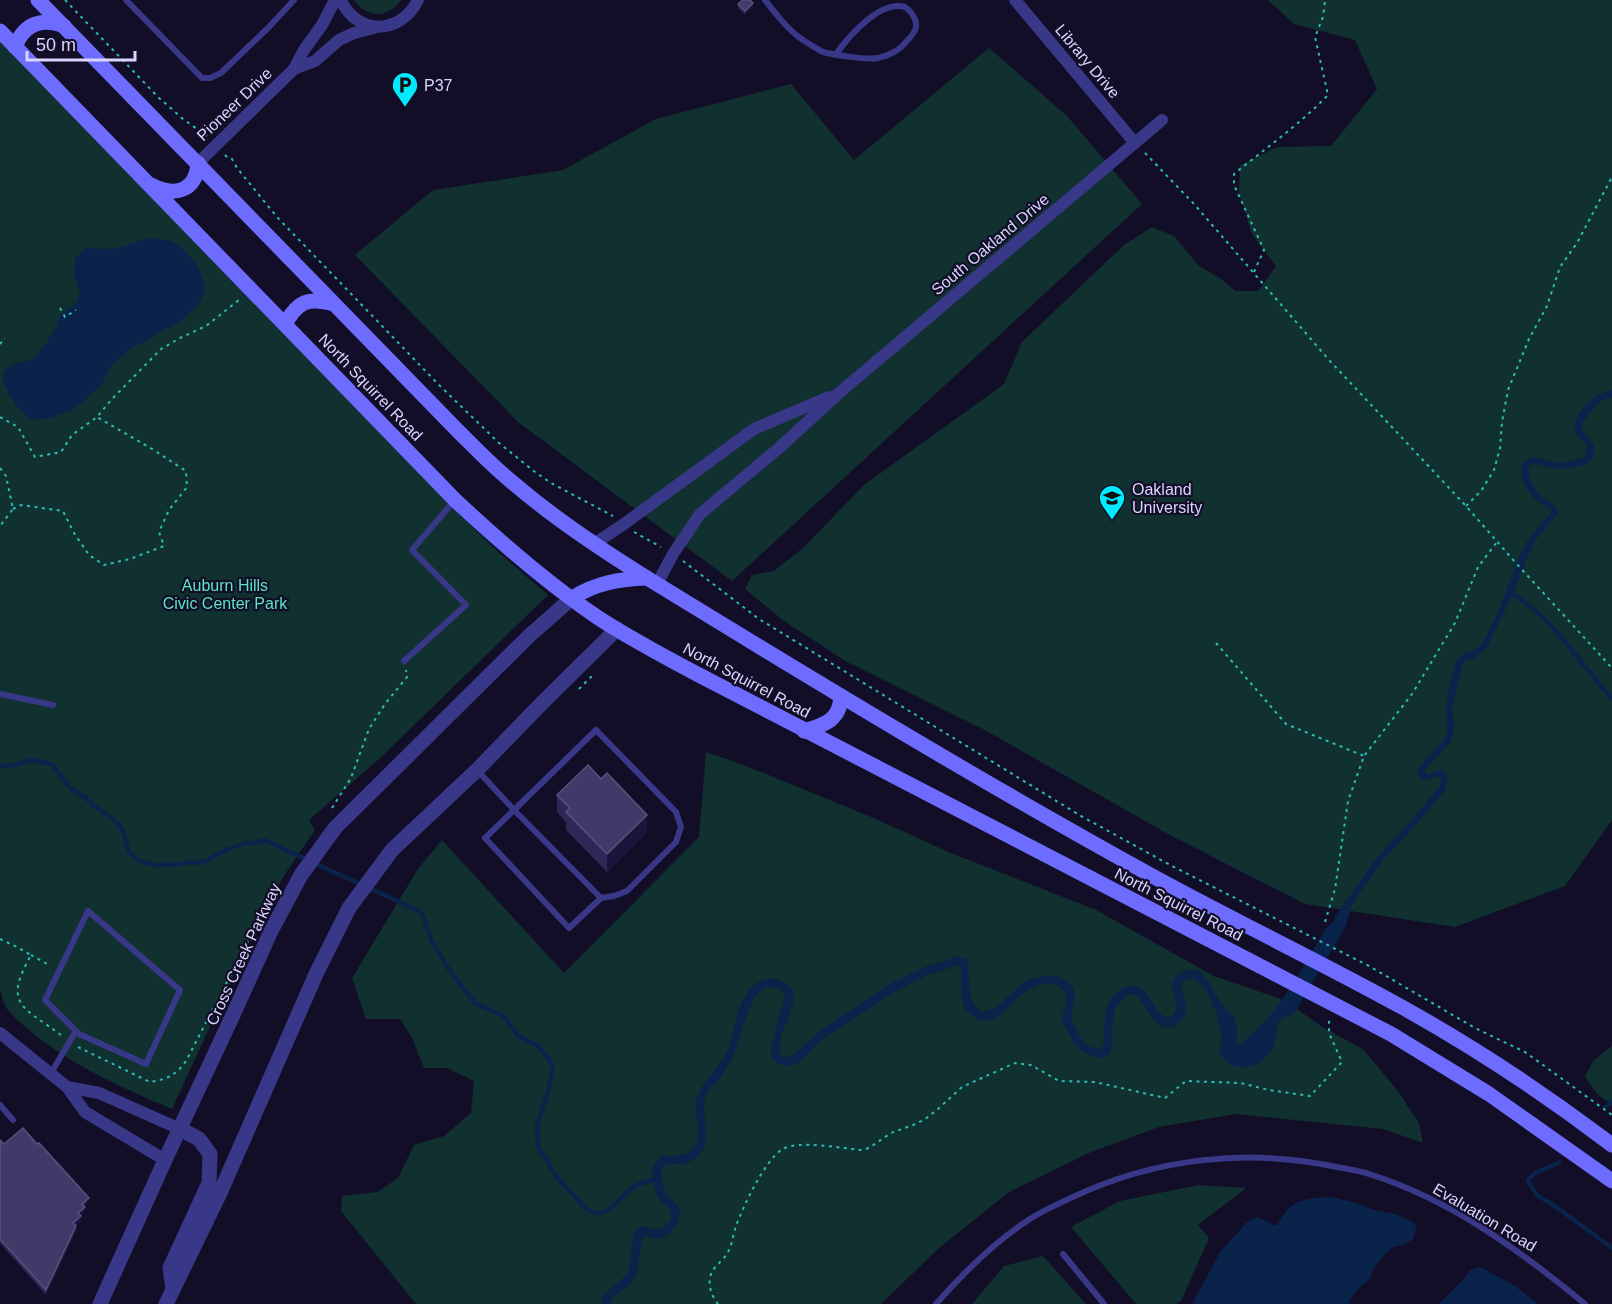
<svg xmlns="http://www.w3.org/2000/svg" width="1612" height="1304" font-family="Helvetica,sans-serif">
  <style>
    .green { fill: #113130 }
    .water { fill: #0a234b }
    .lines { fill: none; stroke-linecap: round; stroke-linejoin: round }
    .stream { stroke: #0a234b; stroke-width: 4.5 }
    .path { stroke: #2abdb2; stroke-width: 2; stroke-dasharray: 3 4.5; stroke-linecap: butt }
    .service { stroke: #393888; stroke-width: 6 }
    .minor { stroke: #393888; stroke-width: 12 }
    .tertiary { stroke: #393888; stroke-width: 15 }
    .secondary { stroke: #6d6cff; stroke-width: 15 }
    .wall { fill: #2f2756 }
    .shaded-wall { fill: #1c153b }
    .building { fill: #413a68; stroke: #595280; stroke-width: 1.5 }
    .labels { text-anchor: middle; stroke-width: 4.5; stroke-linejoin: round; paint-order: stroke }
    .street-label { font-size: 16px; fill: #d9d5ff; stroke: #120e27 }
    .poi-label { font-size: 16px; fill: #d9d5ff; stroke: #120e27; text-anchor: start }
    .park-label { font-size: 16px; fill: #5be5c0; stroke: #120e27 }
  </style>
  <rect width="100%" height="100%" fill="#120e27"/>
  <g class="green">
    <path d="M354,0H401C388,19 367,18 354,0Z"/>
    <path d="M1268,0H1612V820L1565,886L1455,927L1305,904L1168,834L983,729L847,662L784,621L745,589L752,575L774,571L803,548L864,485L1004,384L1022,342L1124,245L1152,227L1174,236L1198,265L1221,279L1236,291H1258L1276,266L1252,234L1239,193L1240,165L1277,147L1331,146L1377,89L1355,40L1294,24Z"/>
    <path d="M0,40L454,509L497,551L548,595L378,760L309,820L315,830L285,874L260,918L172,1109C123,1088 77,1068 35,1035C26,1027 15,1019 8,1010C3,1004 2,996 0,989Z"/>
    <path d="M989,48L1067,116L1142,204L732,581L518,422L355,255L433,190L563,170L656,119L791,84L854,160Z"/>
    <path d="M706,752L744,765L871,817L951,853L1096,910L1214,976L1284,1000L1321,1026L1364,1050L1397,1090L1419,1123L1423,1143L1383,1129L1236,1114L1159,1127L1091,1152L1009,1192L939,1248L881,1304H416L341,1211L342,1196L378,1192L398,1178L414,1145L444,1136L471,1113L474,1081L447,1068H424L412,1038L400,1019H366L352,978L418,869L442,840L564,973L699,837Z"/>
    <path d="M1612,1046V1105L1597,1094L1585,1077L1593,1061Z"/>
    <path d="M1199,1185L1246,1188L1198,1225L1209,1238L1181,1301L1176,1304H1136L1071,1227L1120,1201Z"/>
    <path d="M1043,1256L1086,1304H972L1004,1266Z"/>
  </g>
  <g class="water">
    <path d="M146,238C153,239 163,238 170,241C190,249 200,269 206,288L200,303L182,320L131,349L111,365L101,386L74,409L50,418L31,420L17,407L3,383L4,371L13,364L32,360L43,348L55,329L60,316L77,302L80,293L74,275L75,258L86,248L115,249Z"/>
    <path d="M1612,390V397L1598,403L1581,424C1581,436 1600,442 1593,457C1587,469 1560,470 1549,468C1544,467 1540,464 1536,464C1531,464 1531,465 1528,468C1529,477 1534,489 1541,496C1548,502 1555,503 1558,513L1534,542L1513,594L1487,648L1475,658L1466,660L1462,665L1452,708L1455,727L1450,743L1427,767L1424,772L1428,774L1442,769L1448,779L1445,790L1415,826L1383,860L1361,891L1352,905L1346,926L1295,1012L1278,1022C1277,1030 1276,1039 1274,1046C1267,1062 1246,1073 1230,1064C1226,1062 1223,1058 1220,1054C1220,1047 1222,1038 1221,1031C1219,1018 1204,971 1185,980C1173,987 1196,1008 1180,1021C1179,1022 1174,1027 1173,1027C1148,1035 1141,976 1122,1000C1120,1003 1117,1005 1116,1008C1110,1019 1114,1039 1110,1053L1102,1058C1072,1052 1076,1043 1061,1020C1064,1010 1071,992 1059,986C1042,977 1022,994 1010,1005C1005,1010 999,1018 992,1020C989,1021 981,1021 978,1019C954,1009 964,985 960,966L958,965L944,970L929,974L891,994L823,1039L799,1063L785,1066L778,1064L772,1058L771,1051L777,1022L785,999L784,994L779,988L769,987L763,989L754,998L740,1034L734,1055L721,1077L709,1090L704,1101L706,1144L699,1156L686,1164H666L661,1171V1178L666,1194L678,1205L680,1215L678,1222L670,1234L660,1239L643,1236L637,1273L632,1282L612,1299L611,1301L612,1304H603L601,1300L606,1293L625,1276L629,1270L633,1234L638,1228L645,1226L659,1230C666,1226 675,1218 670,1210C667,1205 662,1203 659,1198C654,1190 653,1178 652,1169L660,1156C671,1155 683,1158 691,1151C706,1137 691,1113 697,1097C703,1080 720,1068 727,1051C735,1030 739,986 764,980C777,976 784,981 793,990C793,993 794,996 794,999C792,1016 773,1041 782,1057H786L794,1055L818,1032L886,986L927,966L942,962L958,956L967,959C971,978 964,999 982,1012C999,1011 1013,988 1028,980C1033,978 1040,977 1046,976C1053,975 1059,976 1064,979C1082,991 1072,1000 1071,1017C1071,1021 1082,1042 1087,1045C1090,1047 1096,1048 1100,1049L1102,1048L1104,1043C1105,1031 1103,1017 1108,1005C1114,990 1131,978 1145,992C1154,1001 1156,1016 1170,1018C1188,1004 1160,985 1180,973C1203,959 1213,991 1222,1005C1225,1009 1229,1011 1232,1015C1238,1022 1238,1038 1236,1046C1274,1023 1302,968 1325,930L1333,922L1336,915L1378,856L1411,821L1439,787L1441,780L1439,776L1428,780H1421L1417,773C1424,756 1439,750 1445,737C1450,726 1445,717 1446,705C1448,692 1451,677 1455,665C1460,649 1473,656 1482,643C1501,614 1508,580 1523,549C1529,535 1541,525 1551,512L1550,510C1545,506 1539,503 1535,499C1526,490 1512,464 1530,458C1536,455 1542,460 1548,461C1560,464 1575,462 1585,456C1592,442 1578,442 1575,431C1571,420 1585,404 1594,398C1599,394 1606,392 1612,390Z"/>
    <path d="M1330,1197L1353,1202L1374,1210L1395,1214L1411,1221L1417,1227L1413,1239L1404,1245L1393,1247L1384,1255L1373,1269L1370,1279L1358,1289L1349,1301L1350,1304H1192L1220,1252L1247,1222L1256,1217L1265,1220L1275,1226C1281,1222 1282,1216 1286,1211C1297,1198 1314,1198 1330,1197Z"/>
    <path d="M1481,1267L1515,1286L1538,1304H1439L1463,1280L1470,1270Z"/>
  </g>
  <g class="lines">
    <g class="stream">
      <path d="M1513,594L1536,611L1556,631L1612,699"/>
      <path d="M0,766L14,765L32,760L52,764L70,788L86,798L94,806L116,821L123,831L129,852L135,858L142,862L155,865L180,864L191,862L196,863L206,861L228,849L245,843H255L264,840L419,911L422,914L431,939L440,955L452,974L476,1004L503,1015L518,1036L538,1046L550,1060L553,1071L546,1098L537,1125L538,1147L548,1162L556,1176L585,1208C609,1224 617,1197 634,1187C640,1183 647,1182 653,1180"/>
      <path d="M1605,1107L1612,1102"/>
      <path d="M1559,1162C1549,1169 1533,1170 1528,1181L1537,1195L1555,1206L1612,1248"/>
    </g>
    <g class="path">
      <path d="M65,0L158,97L183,119L207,136"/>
      <path d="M1145,153L1194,204L1329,360L1466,506L1515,562L1612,668"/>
      <path d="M225,155L228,158L232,159L237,168L277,217L438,384L499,443L535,472L551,483L613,516"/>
      <path d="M1254,272L1264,250L1234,185V174C1266,148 1300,124 1328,95L1315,37L1323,17L1325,0"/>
      <path d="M60,308L65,317L76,310"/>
      <path d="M0,344L5,338"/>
      <path d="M0,417L18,427L35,457L61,452L72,435L97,417L112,399L161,349L180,338L206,326L239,300"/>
      <path d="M0,468L6,476L13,509L0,526"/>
      <path d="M1466,506L1481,491L1494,470L1500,448L1502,422L1508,390L1529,339L1547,306L1560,267L1577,243L1612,177"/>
      <path d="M13,509L21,505L63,511L74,533L89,555L104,565L130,559L164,546L159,532L169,510L187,487L186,471L152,449L97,417"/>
      <path d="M634,532L661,547"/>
      <path d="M683,561L759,619L1081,816L1172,866L1369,966L1475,1028L1525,1052L1612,1115"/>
      <path d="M1216,643L1286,724L1364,756"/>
      <path d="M579,689L594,674"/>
      <path d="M332,808L351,778L369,729L385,704L407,677L406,670"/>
      <path d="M1325,922L1335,889L1348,801L1364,756L1412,694L1455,623L1478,567L1497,542"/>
      <path d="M0,939L17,947L31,955C3,1005 22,1006 61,1035"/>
      <path d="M31,955L49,965"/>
      <path d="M78,1047L150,1082C168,1079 176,1075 186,1061L256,926"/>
      <path d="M718,1304C712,1297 707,1284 711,1274C714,1266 724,1260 728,1252C732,1245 733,1235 736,1226C743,1207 765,1159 783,1149C798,1140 841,1148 860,1150L869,1148L891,1133L913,1125L924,1120L938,1109L962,1087L1015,1063L1031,1065L1059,1081L1095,1082L1165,1098L1186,1081L1240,1083L1269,1090L1310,1096L1342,1062L1329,1033V1022L1332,1019"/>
    </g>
    <g class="service">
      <path d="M126,0L202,78H210L221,73L269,27L294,0"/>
      <path d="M765,0C776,14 788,30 803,40C809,44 817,49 823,52C834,55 867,60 878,58C888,56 900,50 906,42C910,38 915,32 916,27C917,19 911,11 905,7C880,0 849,36 836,54"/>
      <path d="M404,661L466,605L412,550L455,500"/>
      <path d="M0,694L53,705"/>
      <path d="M477,770L514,810L596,730L676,812L681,827L676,842L627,891L614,896L601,898L569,928L485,838L514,810L601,898"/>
      <path d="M88,911L180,990L146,1064L79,1034L45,1000Z"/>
      <path d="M51,1073L76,1031"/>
      <path d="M0,1105L13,1120"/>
      <path d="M1063,1254L1104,1304"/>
      <path d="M936,1304C964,1272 994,1242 1030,1219C1044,1210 1060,1203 1075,1196C1157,1158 1248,1148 1337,1167C1348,1169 1361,1171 1372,1175C1451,1200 1522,1252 1585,1304"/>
    </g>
    <g class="minor">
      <path d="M341,0C357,36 401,35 418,0"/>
      <path d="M1015,0L1135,143"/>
      <path d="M294,69L315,61L339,40L354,33L374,28"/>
      <path d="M198,163L294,69L304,50L322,25L335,0"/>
      <path d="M594,544L624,524L754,429L829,397"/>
      <path d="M657,584L673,554L700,514L779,448L839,393L1162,120"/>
      <path d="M0,1033L67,1087L85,1112L165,1160"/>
      <path d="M67,1087L99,1093L180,1129"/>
    </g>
    <g class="tertiary">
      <path d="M173,1289L170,1268L209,1183L210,1154L199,1139L180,1129"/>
      <path d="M100,1304L165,1160L233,1015L271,931L301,875L335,828L529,636L572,598"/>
      <path d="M166,1304L220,1193L316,974L349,908L392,850L477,770L544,701L617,629"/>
    </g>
    <g class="secondary">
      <path d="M38,0L457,430C477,450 496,470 518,487C558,521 602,550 647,578C815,681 983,783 1156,878C1237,922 1320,962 1400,1006C1474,1047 1545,1094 1612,1145"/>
      <path d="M0,31L455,500C500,542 546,582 597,617C629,638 663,656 697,674L1391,1034L1489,1094L1612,1181"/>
      <path d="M15,47C24,24 41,17 64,26"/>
      <path d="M151,185C174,197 196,192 198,163"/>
      <path d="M285,324C298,301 308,297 334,304"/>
      <path d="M572,598C596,583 619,579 647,578"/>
      <path d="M804,731C825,725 840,720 841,696"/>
    </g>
  </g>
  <g class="wall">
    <path d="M738,4L753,8L745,15L738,8Z"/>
    <path d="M557,795L647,832L607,872L566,830V822L557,812Z"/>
    <path d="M0,1140L4,1144L89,1202L84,1206L85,1211L80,1216L81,1221L75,1226L76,1231L46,1295L0,1243Z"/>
  </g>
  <g class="shaded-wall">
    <path d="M753,3V8L745,15V11Z"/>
    <path d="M647,815V832L607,872V854Z"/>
    <path d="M89,1198V1202L82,1208V1204Z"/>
    <path d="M85,1207V1211L78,1218V1213Z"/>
    <path d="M81,1216V1221L73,1228V1223Z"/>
    <path d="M76,1226V1231L46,1295V1290Z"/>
  </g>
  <g class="building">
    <path d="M743,0H750L753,3L745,11L738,4Z"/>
    <path d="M588,765L601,779L607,773L647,815L607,854L566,812L570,808L557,795Z"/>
    <path d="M23,1128L37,1144L39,1143L89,1198L82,1204L85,1207L78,1213L81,1216L73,1223L76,1226L46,1290L0,1239V1140L4,1144Z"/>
  </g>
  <defs>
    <g id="parking-pin" transform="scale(1.35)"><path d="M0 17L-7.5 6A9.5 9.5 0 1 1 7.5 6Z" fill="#01eaff" stroke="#120e27"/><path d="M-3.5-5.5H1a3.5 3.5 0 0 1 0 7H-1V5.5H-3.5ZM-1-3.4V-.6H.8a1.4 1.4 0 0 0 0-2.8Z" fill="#111"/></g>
    <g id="university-pin" transform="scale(1.35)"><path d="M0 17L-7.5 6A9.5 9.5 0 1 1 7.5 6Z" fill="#01eaff" stroke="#120e27"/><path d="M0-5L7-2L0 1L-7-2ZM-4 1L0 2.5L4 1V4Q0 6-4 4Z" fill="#111"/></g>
  </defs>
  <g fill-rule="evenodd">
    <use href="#parking-pin" x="405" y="85"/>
    <use href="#university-pin" x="1112" y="498"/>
  </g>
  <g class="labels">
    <g class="street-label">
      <text transform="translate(1088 61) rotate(50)" y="6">Library Drive</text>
      <text transform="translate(234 104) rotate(-44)" y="6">Pioneer Drive</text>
      <text transform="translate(990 244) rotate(-40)" y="6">South Oakland Drive</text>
      <text transform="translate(371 387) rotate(46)" y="6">North Squirrel Road</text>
      <text transform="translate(747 680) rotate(28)" y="6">North Squirrel Road</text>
      <text transform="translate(1179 904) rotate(27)" y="6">North Squirrel Road</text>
      <text transform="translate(243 954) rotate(-65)" y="6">Cross Creek Parkway</text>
      <text transform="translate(1485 1217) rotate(31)" y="6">Evaluation Road</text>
    </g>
    <g class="poi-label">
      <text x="424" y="91">P37</text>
      <text x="1132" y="495">Oakland<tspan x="1132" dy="18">University</tspan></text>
    </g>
    <g class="park-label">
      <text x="225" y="591">Auburn Hills<tspan x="225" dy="18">Civic Center Park</tspan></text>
    </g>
  </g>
  <path d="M27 51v9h108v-9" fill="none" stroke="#d9d5ff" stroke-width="3"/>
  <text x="36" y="51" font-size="18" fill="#d9d5ff" stroke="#120e27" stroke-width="4.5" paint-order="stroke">50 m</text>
</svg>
